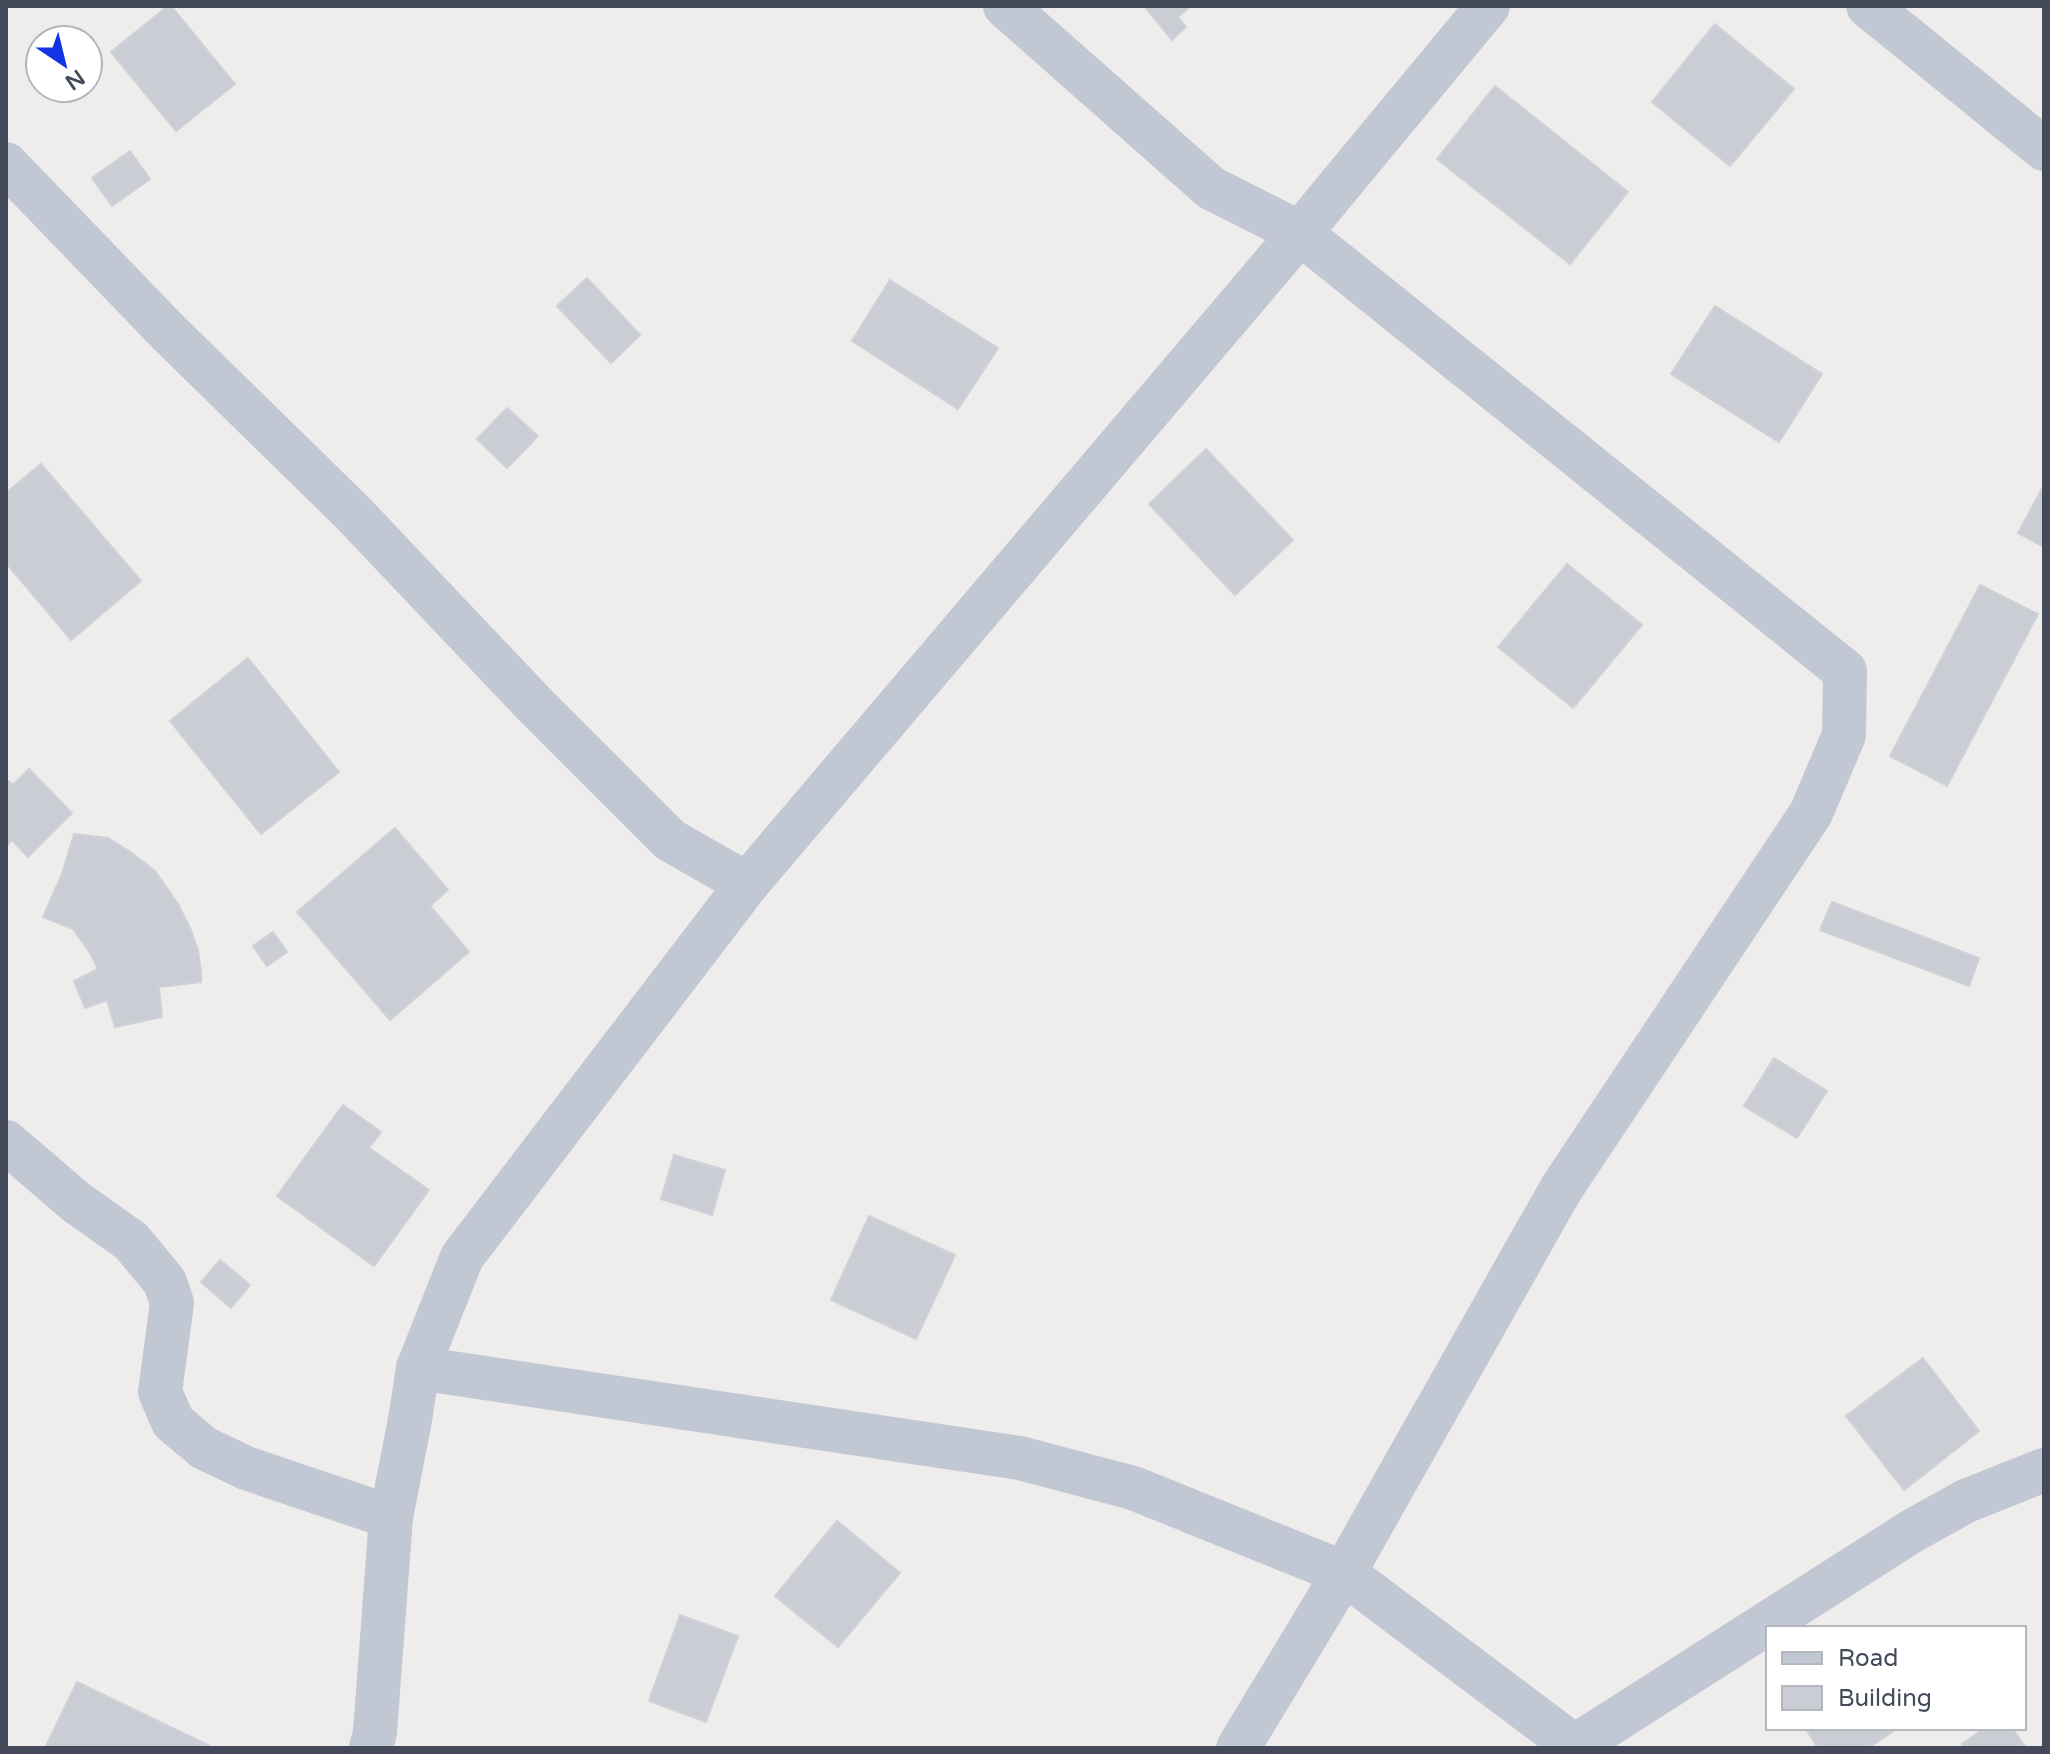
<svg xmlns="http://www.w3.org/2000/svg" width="2050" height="1754" font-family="'Varela Round',sans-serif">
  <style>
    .building { fill: #cbcdd5; stroke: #d0d0d8; stroke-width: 2 }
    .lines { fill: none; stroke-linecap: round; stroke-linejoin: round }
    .minor { stroke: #c2c7d4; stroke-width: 44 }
  </style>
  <rect width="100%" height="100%" fill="#efedec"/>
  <g class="building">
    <path d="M168,6H171L235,84L176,131L111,52Z"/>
    <path d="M1144,6H1191L1178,17L1186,27L1172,40Z"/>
    <path d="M1715,24L1794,89L1730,166L1652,102Z"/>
    <path d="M1495,86L1628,192L1570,264L1437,159Z"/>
    <path d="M130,151L150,179L112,206L92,178Z"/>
    <path d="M587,278L640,335L611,363L557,306Z"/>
    <path d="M890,280L998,348L958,409L852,341Z"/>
    <path d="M1715,306L1822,374L1779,442L1671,374Z"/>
    <path d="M507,408L538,436L507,468L477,439Z"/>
    <path d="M1206,449L1293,540L1235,595L1149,504Z"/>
    <path d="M41,464L141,581L71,640L6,563V493Z"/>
    <path d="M2044,485V547L2018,533Z"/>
    <path d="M1567,564L1642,625L1573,708L1498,647Z"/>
    <path d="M1980,585L2038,614L1947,786L1890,756Z"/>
    <path d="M248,658L339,772L261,834L170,721Z"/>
    <path d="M29,769L72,813L28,857L12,840L6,846V779L13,785Z"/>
    <path d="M395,828L448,890L430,906L469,952L390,1020L297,912Z"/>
    <path d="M74,834L108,838L132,853L155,871L178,904L190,928L198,950L201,972V982L159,987L162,1017L115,1027L107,1000L85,1008L74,981L98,969L90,953L73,929L43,917L62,874Z"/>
    <path d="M1832,902L1979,958L1969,986L1820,930Z"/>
    <path d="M273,932L287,952L267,966L253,946Z"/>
    <path d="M1774,1058L1827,1091L1797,1138L1744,1106Z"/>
    <path d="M343,1105L381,1132L369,1148L429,1190L374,1266L277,1196Z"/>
    <path d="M674,1155L725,1170L712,1215L661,1199Z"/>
    <path d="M869,1216L955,1255L916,1339L831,1300Z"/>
    <path d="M220,1260L250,1285L231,1308L201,1282Z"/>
    <path d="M1923,1358L1979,1431L1904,1490L1846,1416Z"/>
    <path d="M837,1521L900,1573L838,1647L775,1596Z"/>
    <path d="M680,1615L738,1636L706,1722L649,1701Z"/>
    <path d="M77,1682L214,1748H45Z"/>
    <path d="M1805,1728H1898L1868,1748H1818Z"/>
    <path d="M1985,1728H2012L2026,1748H1965L1962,1744Z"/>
  </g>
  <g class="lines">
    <g class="minor">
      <path d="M1005,6L1211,188L1300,233L1845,671L1844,735L1811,813L1561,1189L1344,1573L1238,1748"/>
      <path d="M1868,6L2044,149"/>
      <path d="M6,164L167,331L354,514L533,703L670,840L747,884"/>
      <path d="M6,1142L76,1202L131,1241L165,1282L172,1303L160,1392L173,1422L204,1448L246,1468L391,1517"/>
      <path d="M418,1368L1020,1458L1133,1488L1344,1573L1577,1748"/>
      <path d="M1575,1746L1912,1531L1966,1501L2044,1470"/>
      <path d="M371,1748L375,1732L391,1517L410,1420L418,1368L462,1257L747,884L1300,233L1488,6"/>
    </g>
  </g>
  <rect width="2050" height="1754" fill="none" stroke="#444a5a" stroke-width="16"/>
  <rect x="1766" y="1626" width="260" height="104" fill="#ffffff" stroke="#b4b7bd" stroke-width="2"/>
  <rect x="1782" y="1652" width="40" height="12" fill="#c2c7d4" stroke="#b4b7bd" stroke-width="2"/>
  <text x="1838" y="1666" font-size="24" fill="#444a5a">Road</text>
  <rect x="1782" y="1686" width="40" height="24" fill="#cbcdd5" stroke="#b4b7bd" stroke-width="2"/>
  <text x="1838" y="1706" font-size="24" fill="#444a5a">Building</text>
  <g transform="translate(64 64) rotate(145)"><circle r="38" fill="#ffffff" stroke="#b4b7bd" stroke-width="2"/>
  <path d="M0-6L14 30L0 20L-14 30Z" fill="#1334e3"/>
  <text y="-12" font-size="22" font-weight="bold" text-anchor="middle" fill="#444a5a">N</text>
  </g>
</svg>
